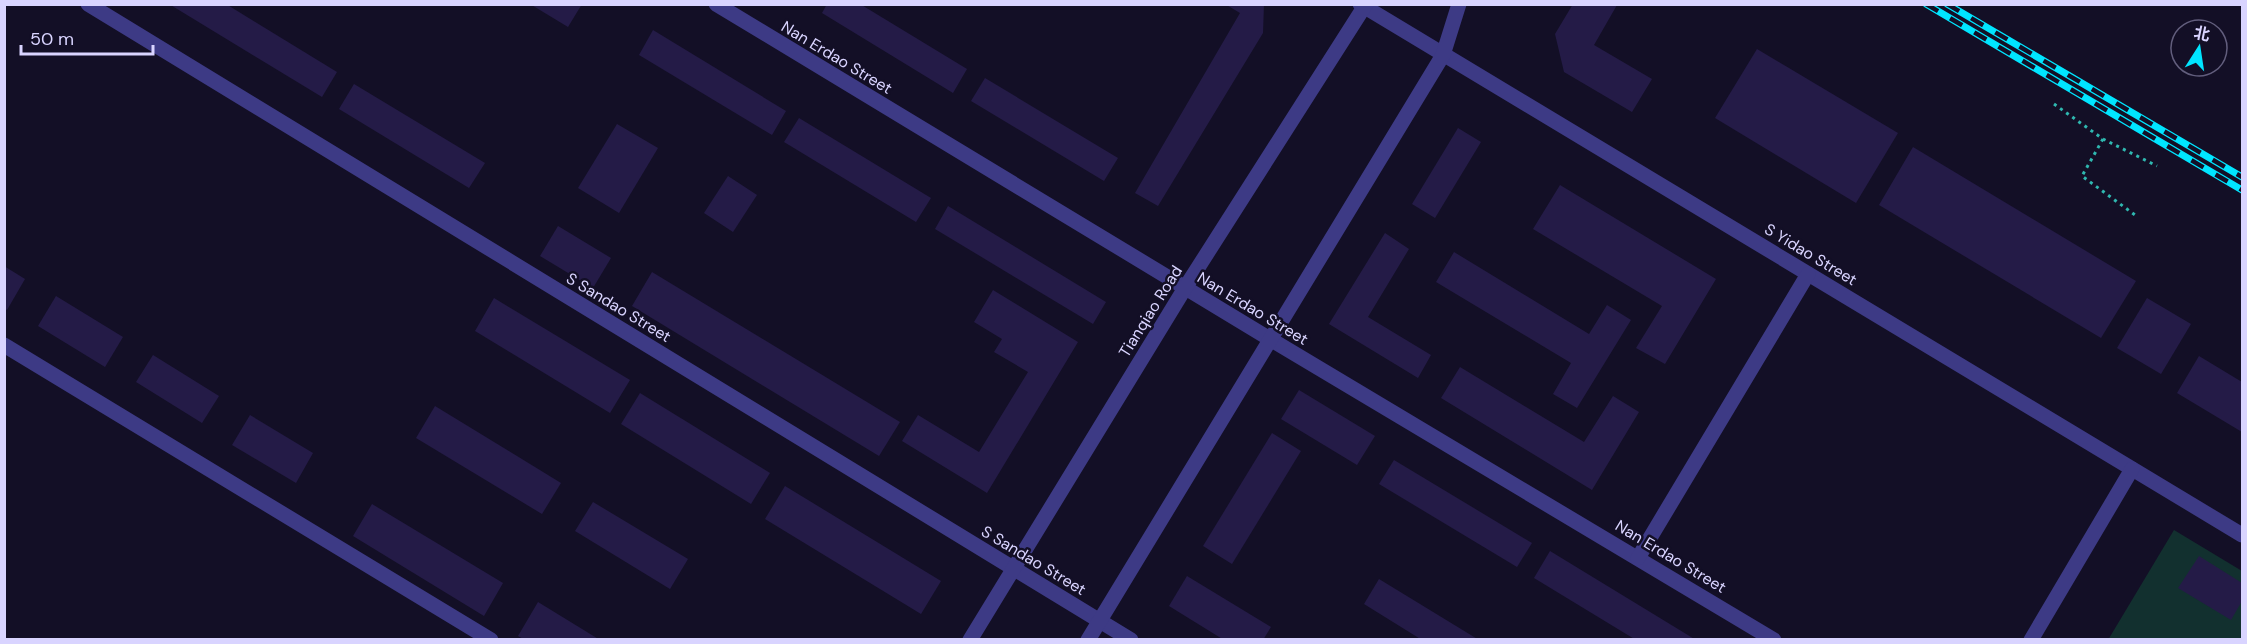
<svg xmlns="http://www.w3.org/2000/svg" width="2247" height="644" font-family="'DM Sans','Noto Sans SC',sans-serif">
  <style>
    .green { fill: #12302f }
    .building { fill: #241b47 }
    .lines { fill: none; stroke-linecap: round; stroke-linejoin: round }
    .path { stroke: #2fb8b0; stroke-width: 3; stroke-dasharray: 3 4.5; stroke-linecap: butt }
    .street { stroke: #3d3a85; stroke-width: 15 }
    .rail-casing { stroke: #00e5ff; stroke-width: 7 }
    .rail { stroke: #130f26; stroke-width: 4.5; stroke-dasharray: 14; stroke-linecap: butt }
    .labels { text-anchor: middle; stroke-width: 5; stroke-linejoin: round; paint-order: stroke }
    .street-label { font-size: 16px; fill: #d9d4ff; stroke: #130f26 }
  </style>
  <rect width="100%" height="100%" fill="#130f26"/>
  <path class="green" d="M2174,530L2242,571V639L2108,640Z"/>
  <g class="building">
    <path d="M169,4H226L337,72L322,97Z"/>
    <path d="M530,4H582L568,27Z"/>
    <path d="M827,4H860L967,69L953,93L822,13Z"/>
    <path d="M1225,4H1264L1263,33L1158,206L1135,193L1240,13Z"/>
    <path d="M1573,4L1617,5L1594,45L1652,79L1632,112L1564,72L1555,34Z"/>
    <path d="M653,30L786,111L772,135L639,55Z"/>
    <path d="M1757,49L1898,133L1856,203L1715,118Z"/>
    <path d="M985,78L1118,158L1104,181L971,101Z"/>
    <path d="M354,84L485,163L469,188L339,109Z"/>
    <path d="M799,118L931,198L916,222L784,142Z"/>
    <path d="M617,124L658,148L619,213L578,188Z"/>
    <path d="M1458,128L1481,142L1435,218L1412,204Z"/>
    <path d="M1913,147L2136,281L2101,338L1879,205Z"/>
    <path d="M728,176L757,195L733,232L704,213Z"/>
    <path d="M1560,185L1716,279L1665,364L1636,348L1662,306L1533,229Z"/>
    <path d="M948,206L1106,302L1093,324L935,229Z"/>
    <path d="M558,226L611,258L593,288L540,256Z"/>
    <path d="M1385,233L1409,249L1368,317L1431,355L1418,378L1329,324Z"/>
    <path d="M1454,252L1589,334L1607,305L1631,320L1577,408L1553,394L1571,363L1436,282Z"/>
    <path d="M4,266L25,279L7,310L4,308Z"/>
    <path d="M652,272L900,422L879,456L632,306Z"/>
    <path d="M993,290L1078,342L987,493L902,441L918,415L979,452L1028,372L994,352L1002,339L974,322Z"/>
    <path d="M56,296L123,337L105,367L38,326Z"/>
    <path d="M494,298L630,380L610,413L475,331Z"/>
    <path d="M2147,298L2191,324L2161,374L2117,348Z"/>
    <path d="M153,355L219,396L202,423L136,382Z"/>
    <path d="M2199,356L2242,382V432L2177,393Z"/>
    <path d="M1460,367L1584,442L1613,396L1639,412L1592,490L1441,398Z"/>
    <path d="M1299,390L1375,436L1357,465L1281,419Z"/>
    <path d="M640,393L770,473L751,504L621,424Z"/>
    <path d="M435,406L561,483L542,514L416,438Z"/>
    <path d="M250,415L313,453L296,483L232,445Z"/>
    <path d="M1272,433L1301,451L1232,564L1203,546Z"/>
    <path d="M1394,460L1532,543L1517,567L1379,484Z"/>
    <path d="M785,486L941,581L921,614L765,519Z"/>
    <path d="M593,502L688,559L670,589L575,531Z"/>
    <path d="M372,504L503,583L484,616L353,536Z"/>
    <path d="M1550,551L1696,640H1636L1534,578Z"/>
    <path d="M2199,556L2242,583V601L2231,620L2178,588Z"/>
    <path d="M1187,576L1271,627L1263,640H1224L1169,606Z"/>
    <path d="M1379,579L1479,640H1422L1364,604Z"/>
    <path d="M538,602L600,640H525L518,636Z"/>
  </g>
  <g class="lines">
    <g class="path">
      <path d="M2054,104L2103,139L2157,166"/>
      <path d="M2103,139L2082,176L2135,215"/>
    </g>
    <g class="street">
      <path d="M88,4L1131,640"/>
      <path d="M716,4L1270,339L1774,640"/>
      <path d="M1360,4L2242,535"/>
      <path d="M4,345L491,640"/>
      <path d="M1638,558L1808,274"/>
      <path d="M970,640L1185,288L1366,4"/>
      <path d="M1088,640L1443,55L1459,4"/>
      <path d="M2031,640L2132,469"/>
    </g>
    <g class="rail-casing">
      <g id="rail">
        <path d="M1926,4L2242,190"/>
        <path d="M1947,4L2242,177"/>
      </g>
    </g>
    <use href="#rail" class="rail"/>
  </g>
  <g class="labels">
    <g class="street-label">
      <text transform="translate(837 57) rotate(31)" y="6">Nan Erdao Street</text>
      <text transform="translate(1811 254) rotate(31)" y="6">S Yidao Street</text>
      <text transform="translate(619 307) rotate(31)" y="6">S Sandao Street</text>
      <text transform="translate(1253 308) rotate(31)" y="6">Nan Erdao Street</text>
      <text transform="translate(1150 311) rotate(-58)" y="6">Tianqiao Road</text>
      <text transform="translate(1671 556) rotate(31)" y="6">Nan Erdao Street</text>
      <text transform="translate(1034 560) rotate(31)" y="6">S Sandao Street</text>
    </g>
  </g>
  <rect width="2247" height="644" fill="none" stroke="#d9d4ff" stroke-width="12"/>
  <g transform="translate(2199 48) rotate(12)"><circle r="28" fill="#130f26" stroke="#625e7d" stroke-width="1.5"/>
  <path d="M0-4.5L10 22L0 15L-10 22Z" fill="#00e5ff"/>
  <text y="-9" font-size="16" font-weight="bold" text-anchor="middle" fill="#d9d4ff">北</text>
  </g>
  <path d="M21 45v9h132v-9" fill="none" stroke="#d9d4ff" stroke-width="3"/>
  <text x="30" y="45" font-size="18" fill="#d9d4ff" stroke="#130f26" stroke-width="4.5" paint-order="stroke">50 m</text>
</svg>
